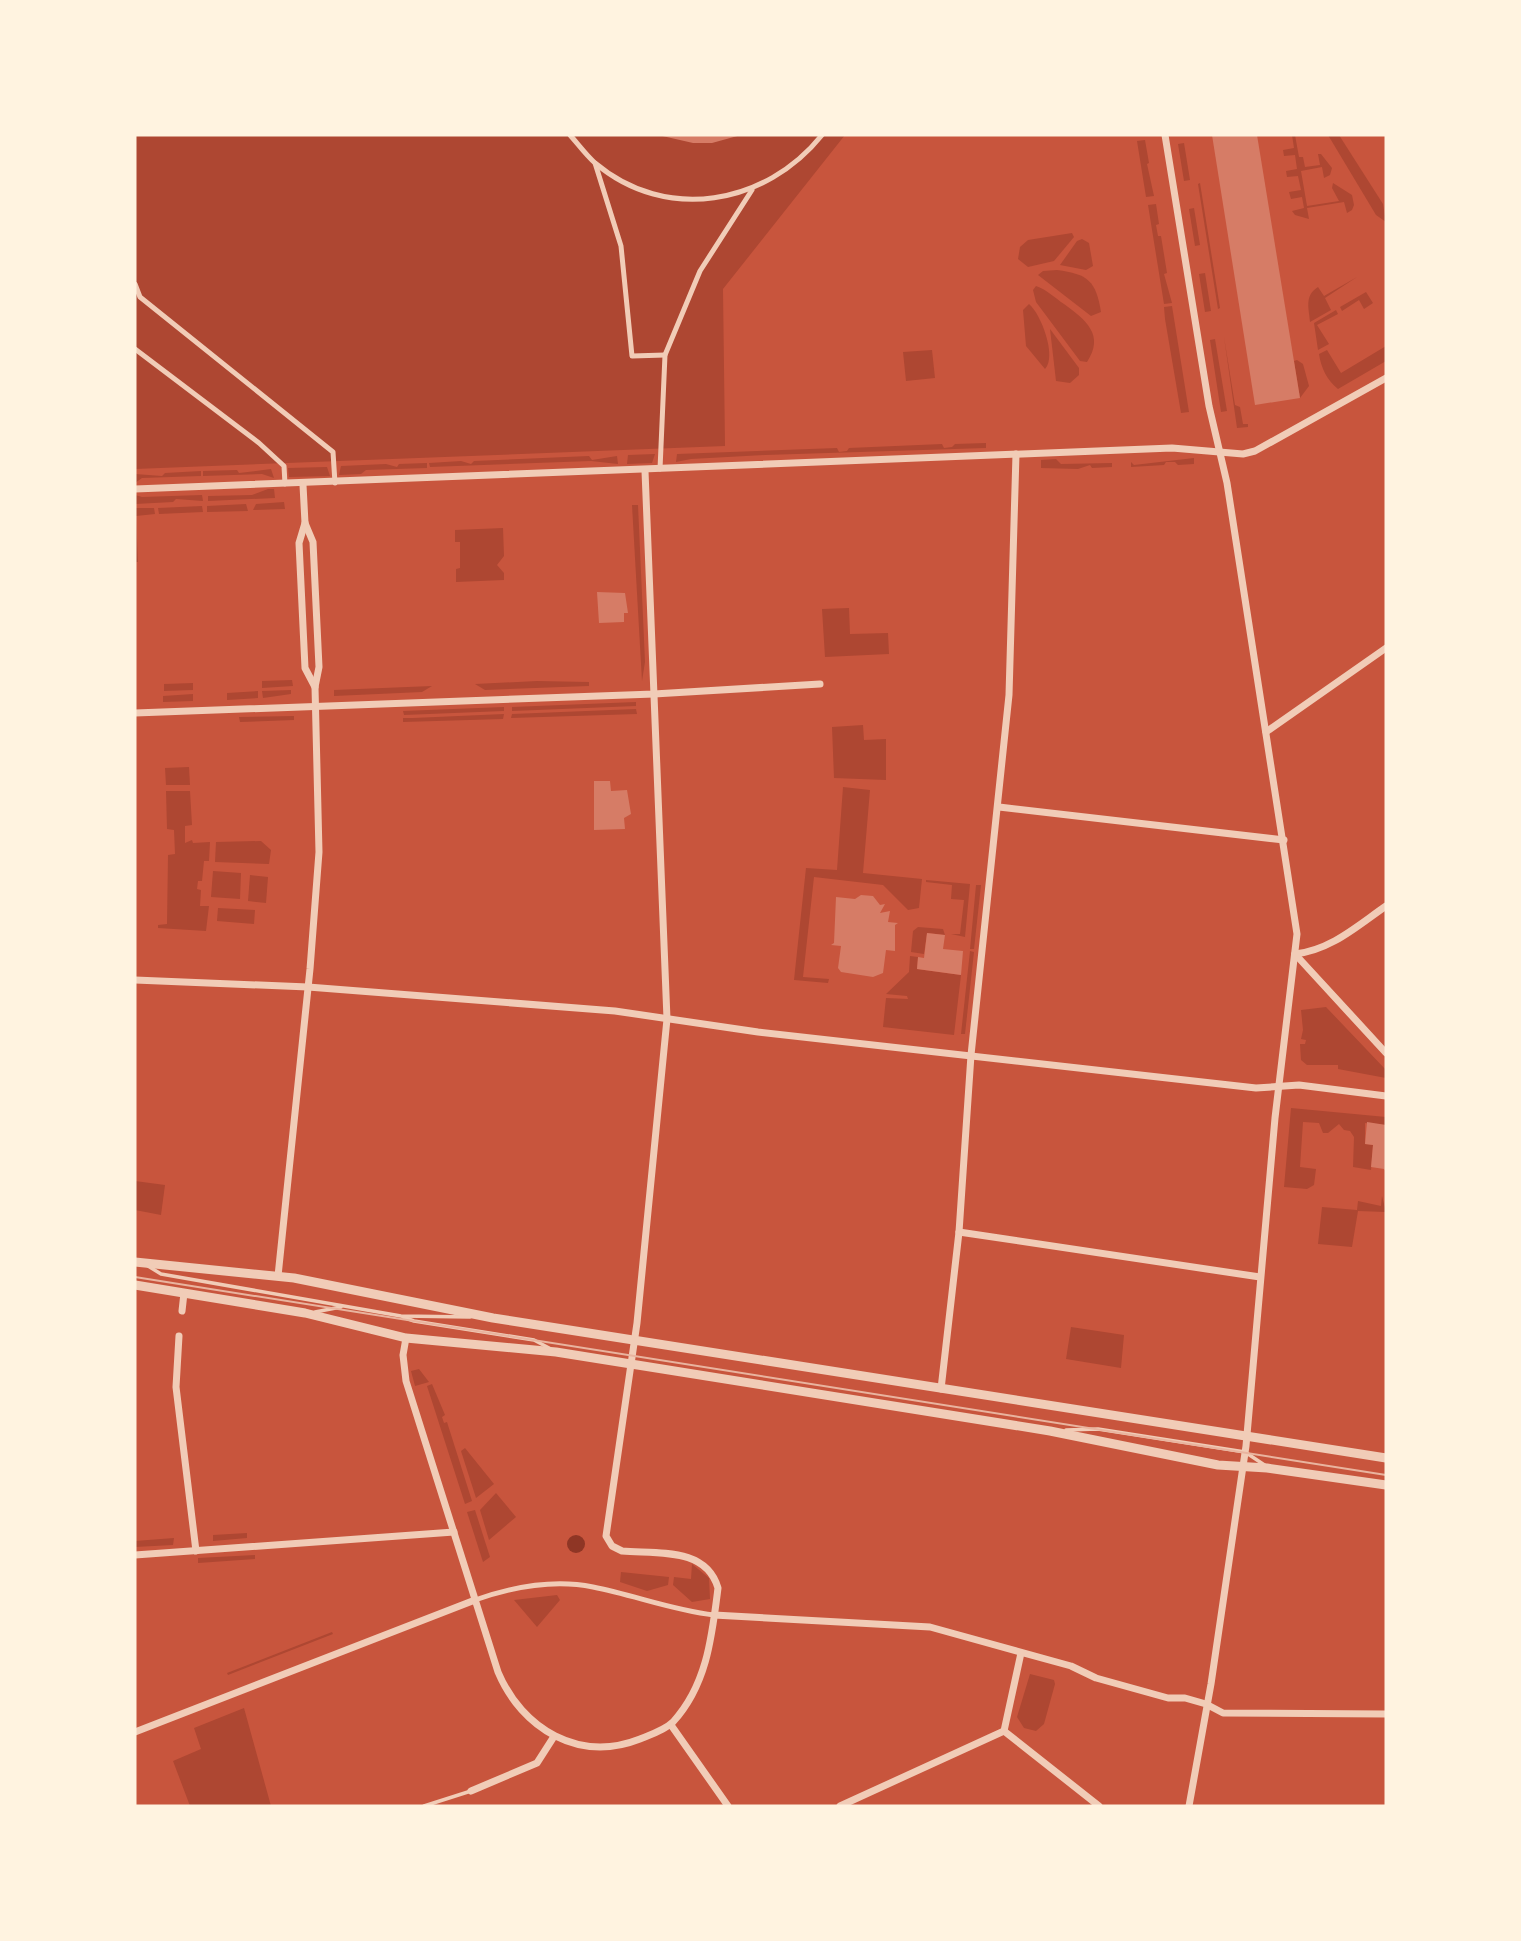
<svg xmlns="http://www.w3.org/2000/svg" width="1521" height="1941" font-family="Rubik,sans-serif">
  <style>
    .green { fill: #ae4732 }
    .water { fill: #8f3625 }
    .building { fill: #d67c66 }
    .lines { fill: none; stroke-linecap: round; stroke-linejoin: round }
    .service { stroke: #f1ccb7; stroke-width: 3.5 }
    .pedestrian { stroke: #f1ccb7; stroke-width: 5 }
    .minor { stroke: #f1ccb7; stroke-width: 7 }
    .tertiary { stroke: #f1ccb7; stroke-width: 9 }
    .tram { stroke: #e9b49f; stroke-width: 2 }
  </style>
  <rect width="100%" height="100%" fill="#c8553d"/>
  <g class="green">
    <path d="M135,135H845L723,289L725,446L135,469Z"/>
    <path d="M1292,135H1295L1299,157H1303L1305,167L1320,165L1318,154H1321L1332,168L1330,175L1324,178L1322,167L1301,171L1307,206L1339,201L1332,188L1333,183L1352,195L1354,205L1352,210L1347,213L1344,202L1307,208L1309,219L1295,215L1292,211L1304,208L1302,197L1291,199L1289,192L1301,190L1298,176L1287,177L1286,171L1297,169L1295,155L1284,156L1283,150L1294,148Z"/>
    <path d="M1328,135H1339L1383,204L1386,222L1376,215Z"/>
    <path d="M1145,140L1149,163L1147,164L1154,196L1146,197L1137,141Z"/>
    <path d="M1184,143L1190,180L1184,181L1178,144Z"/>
    <path d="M1200,183L1220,308L1218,309L1198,184Z"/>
    <path d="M1156,204L1159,224L1156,225L1158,236H1161L1167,273L1164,274L1172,303L1164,304L1148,205Z"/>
    <path d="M1194,208L1200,245L1195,246L1189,209Z"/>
    <path d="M1072,233L1074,237L1054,261L1028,267L1018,259L1020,247L1028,240Z"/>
    <path d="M1082,239L1089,243L1093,266L1086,270L1060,265L1077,241Z"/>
    <path d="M1057,270C1088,274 1096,281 1101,312L1091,316L1038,275L1043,271Z"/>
    <path d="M1205,273L1211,311L1205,312L1199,274Z"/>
    <path d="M1357,277L1325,298L1331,310L1310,322C1309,308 1304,296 1318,287L1324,296Z"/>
    <path d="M1036,286C1046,289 1055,298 1064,304C1086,320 1105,335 1087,362L1080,361L1036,302L1033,290Z"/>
    <path d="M1366,292L1373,303L1364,309L1359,300L1342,311L1340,307Z"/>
    <path d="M1029,304C1041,314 1057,356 1045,369L1026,346L1023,310Z"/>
    <path d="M1172,306L1189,412L1181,413L1165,319L1164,307Z"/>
    <path d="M1336,310L1338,314L1317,325L1329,344L1318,350L1314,323Z"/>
    <path d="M1050,329L1079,368V375L1070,383L1056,381Z"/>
    <path d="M1224,337L1235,405L1240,407L1243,424H1248V427L1237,428Z"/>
    <path d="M1215,339L1227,411L1221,412L1210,340Z"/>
    <path d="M1386,346V361L1338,389C1327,380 1321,368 1319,354L1327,350L1341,373Z"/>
    <path d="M932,350L935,378L906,381L903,352Z"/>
    <path d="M1297,360L1303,364L1309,386L1300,398L1294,361Z"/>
    <path d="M986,443V448L765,455L691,459L676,462L677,454L837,448L839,452L847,451L849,448L942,444L944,448L952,447L955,444Z"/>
    <path d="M655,454L652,463L627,464L628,455Z"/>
    <path d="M589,456L592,460L617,456L618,464L591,461L430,467L429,463L461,461L471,464L474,461Z"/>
    <path d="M1194,458V464L1178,465L1175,462H1166L1164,465L1131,467V462L1134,465Z"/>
    <path d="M1056,459L1061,464L1112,463V467L1092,468L1090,465L1078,469L1041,468V460Z"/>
    <path d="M427,463V468L366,470L361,474L339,475L341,466L386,464L397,467L399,464Z"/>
    <path d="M327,467L330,476L289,477L288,468Z"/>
    <path d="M271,469L274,478L262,474L203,476V471L237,470L239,473Z"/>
    <path d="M201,471V476L142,478L135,483V474L162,476L165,473Z"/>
    <path d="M268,489H274L275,498L208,501V496L252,495Z"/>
    <path d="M135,495L142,497L202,495L203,501L176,499L173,502L135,504Z"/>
    <path d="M284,502L285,509L253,510L256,504Z"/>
    <path d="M246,504L248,511L207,512V506Z"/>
    <path d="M632,505H638L645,662L642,681Z"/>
    <path d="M202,506L203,512L159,514L158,508Z"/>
    <path d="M135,508H154L155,514L136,516L138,562H135Z"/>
    <path d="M503,528L504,556L497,565L504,573V580L456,582V569L460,568V542H455V530Z"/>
    <path d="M849,608L850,634L888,633L889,654L825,657L822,609Z"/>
    <path d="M292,680L293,686L262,688V681Z"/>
    <path d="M537,681L589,682V686L485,690L475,684Z"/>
    <path d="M193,683V690L164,691V684Z"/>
    <path d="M432,686L422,692L334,696V690Z"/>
    <path d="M291,690V694L263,698L262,691Z"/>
    <path d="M258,691V698L227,700V693Z"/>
    <path d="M193,694V701L163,702V696Z"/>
    <path d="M636,702V706L512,711V707Z"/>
    <path d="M504,707V711L404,715L403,711Z"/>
    <path d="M636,709L637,714L511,718L512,714Z"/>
    <path d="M504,714L503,719L403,722V718H413Z"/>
    <path d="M294,716V720L240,722L239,717Z"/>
    <path d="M863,725L864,740L886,739V780L834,778L832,727Z"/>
    <path d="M189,767L190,785H166L165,768Z"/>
    <path d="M843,787L870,790L863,873L922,879L919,908L908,910L883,885L814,877L803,977L829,979L828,983L794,980L806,868L837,870Z"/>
    <path d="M166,791H190L192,825L185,826V843L192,840L193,843L210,842L209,861H204L202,881H198L197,889L201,890L200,906H209L206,931L158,928V925L167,924L168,855L175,854L174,830L167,829Z"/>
    <path d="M261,841L271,850L269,864L215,862L216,842Z"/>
    <path d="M213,871L241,873L240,899L211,897Z"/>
    <path d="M250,875L268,877L266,903L248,901Z"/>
    <path d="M926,880L970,884L965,937L951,934H960L964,900L951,899L952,885L926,882Z"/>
    <path d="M976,885H981L974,949H970Z"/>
    <path d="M218,908L255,910L254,924L217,921Z"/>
    <path d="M918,927L943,929L945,935L927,933L924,954L911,952L913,931Z"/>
    <path d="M970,951L974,952L965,1034H961Z"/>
    <path d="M910,956L918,957L917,969L961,975L954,1035L883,1027L886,998L908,999L907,996L886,994L909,972Z"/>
    <path d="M1326,1007L1386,1070V1078L1338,1069V1065H1307L1301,1060L1300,1044H1305L1306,1040L1301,1039L1303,1030L1301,1010Z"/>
    <path d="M1291,1108L1386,1117V1125L1365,1123V1144L1373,1145L1371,1170L1353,1167L1354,1137L1350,1131L1344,1130L1339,1124L1328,1133H1323L1319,1123L1303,1122L1300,1167L1316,1169L1314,1185L1307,1189L1284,1187Z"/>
    <path d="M135,1181L165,1185L161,1215L135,1210Z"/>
    <path d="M1382,1196L1386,1212L1358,1211L1352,1247L1318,1244L1322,1207L1357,1210L1358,1201L1381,1206Z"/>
    <path d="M1071,1327L1124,1335L1121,1368L1066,1359Z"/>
    <path d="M419,1369L429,1382L415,1386L411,1371Z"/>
    <path d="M432,1384L445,1415L442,1417L444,1423L447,1422L472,1501L465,1504L427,1386Z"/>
    <path d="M465,1448L494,1484L476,1498L461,1451Z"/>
    <path d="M496,1493L516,1517L489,1540L480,1510Z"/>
    <path d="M475,1510L490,1557L483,1562L467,1512Z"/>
    <path d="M247,1533V1538L213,1541V1535Z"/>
    <path d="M174,1538L173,1545L135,1547V1541Z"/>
    <path d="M255,1555V1559L198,1563V1558Z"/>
    <path d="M692,1564L709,1578L710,1599L692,1602L673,1585L674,1577L691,1579Z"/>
    <path d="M621,1572L669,1577L668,1585L647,1591L620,1582Z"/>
    <path d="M557,1595L560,1600L537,1627L514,1600Z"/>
    <path d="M332,1632L333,1634L228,1675L227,1673Z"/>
    <path d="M1030,1674L1054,1680L1055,1684L1044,1724L1036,1731L1024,1728L1017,1717Z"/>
    <path d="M244,1708L271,1806H190L173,1761L201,1749L194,1728Z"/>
  </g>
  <circle class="water" cx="576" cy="1544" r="9"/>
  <g class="building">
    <path d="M658,135H741L712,143H693Z"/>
    <path d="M1212,135H1257L1300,398L1255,405Z"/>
    <path d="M597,592L625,593L628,613H624V622L599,623Z"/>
    <path d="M594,781H610L611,791L627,790L631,814L624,818L625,829L594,830Z"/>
    <path d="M861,895L873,896L880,905L885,904L880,913L890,911L888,922L898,923L895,925V951L886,950L883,973L873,977L841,972L838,968L841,946L831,945L834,943L836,897L855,899Z"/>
    <path d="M927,933L945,935L943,949L963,951L961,975L917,969L918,957L924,958Z"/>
    <path d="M1367,1122L1386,1125V1172L1384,1169L1371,1167L1373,1145L1365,1144Z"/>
  </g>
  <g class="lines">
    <g class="service">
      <path d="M148,1266L161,1274L401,1316L470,1317"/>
      <path d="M315,1312L341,1307"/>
      <path d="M403,1317L414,1321L534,1340L549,1348"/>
      <path d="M1066,1430L1098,1429L1245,1452L1266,1466"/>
      <path d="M424,1806L471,1791"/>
    </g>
    <g class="pedestrian">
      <path d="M570,135C578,144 586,155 595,163C666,223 766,205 822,135"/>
      <path d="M595,163L621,246L632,356L665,355"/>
      <path d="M135,284L140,297L333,452L335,483"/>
      <path d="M135,349L259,443L284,466L285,484"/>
      <path d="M660,469L665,355L700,271L752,190"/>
      <path d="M475,1600C512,1587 554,1579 593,1587C634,1595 672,1610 714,1615"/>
    </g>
    <g class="minor">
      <path d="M1165,135L1209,406L1227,483L1297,934L1275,1118L1246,1446L1211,1684L1189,1806"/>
      <path d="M135,489L1172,448L1243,454L1255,451L1386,378"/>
      <path d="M305,523L299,543L305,668L315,687"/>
      <path d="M135,713L654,694L820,684"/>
      <path d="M1266,732L1386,648"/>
      <path d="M999,807L1284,840"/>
      <path d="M1295,954L1386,1053"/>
      <path d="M1295,954C1331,950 1357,926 1386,906"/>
      <path d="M135,980L308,987L615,1011L758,1032L1256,1088L1299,1085L1386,1096"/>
      <path d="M959,1232L1260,1277"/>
      <path d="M278,1276L310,969L319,852L315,687L319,667L313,542L305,523L303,485"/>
      <path d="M182,1311L184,1293"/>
      <path d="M179,1336L176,1387L196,1551"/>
      <path d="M406,1338L403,1355L406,1381L498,1672C522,1729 579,1763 640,1739C650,1735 665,1730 673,1722C707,1685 712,1636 718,1588C706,1547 658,1554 622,1551L612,1546L606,1536L637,1323L667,1019L645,471"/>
      <path d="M941,1389L959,1232L971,1055L1009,695L1016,454"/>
      <path d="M135,1555L454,1532"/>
      <path d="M714,1615L930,1627L1071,1666L1096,1678L1168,1698H1185L1206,1704L1223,1713L1386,1714"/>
      <path d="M671,1725L728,1806"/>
      <path d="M1004,1731L1099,1806"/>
      <path d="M1004,1731L1021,1653"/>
      <path d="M135,1732L475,1600"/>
      <path d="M471,1791L537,1763L553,1738"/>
      <path d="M840,1806L1004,1731"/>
    </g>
    <g class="tertiary">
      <path d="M135,1262L294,1278L493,1318L1386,1458"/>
      <path d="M135,1285L305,1313L406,1338L556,1352L1050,1431L1218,1465L1267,1468L1386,1485"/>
    </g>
    <path class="tram" d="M135,1277L1386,1475"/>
  </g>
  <rect width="1521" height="1941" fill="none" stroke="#fff3e0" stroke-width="273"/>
</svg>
